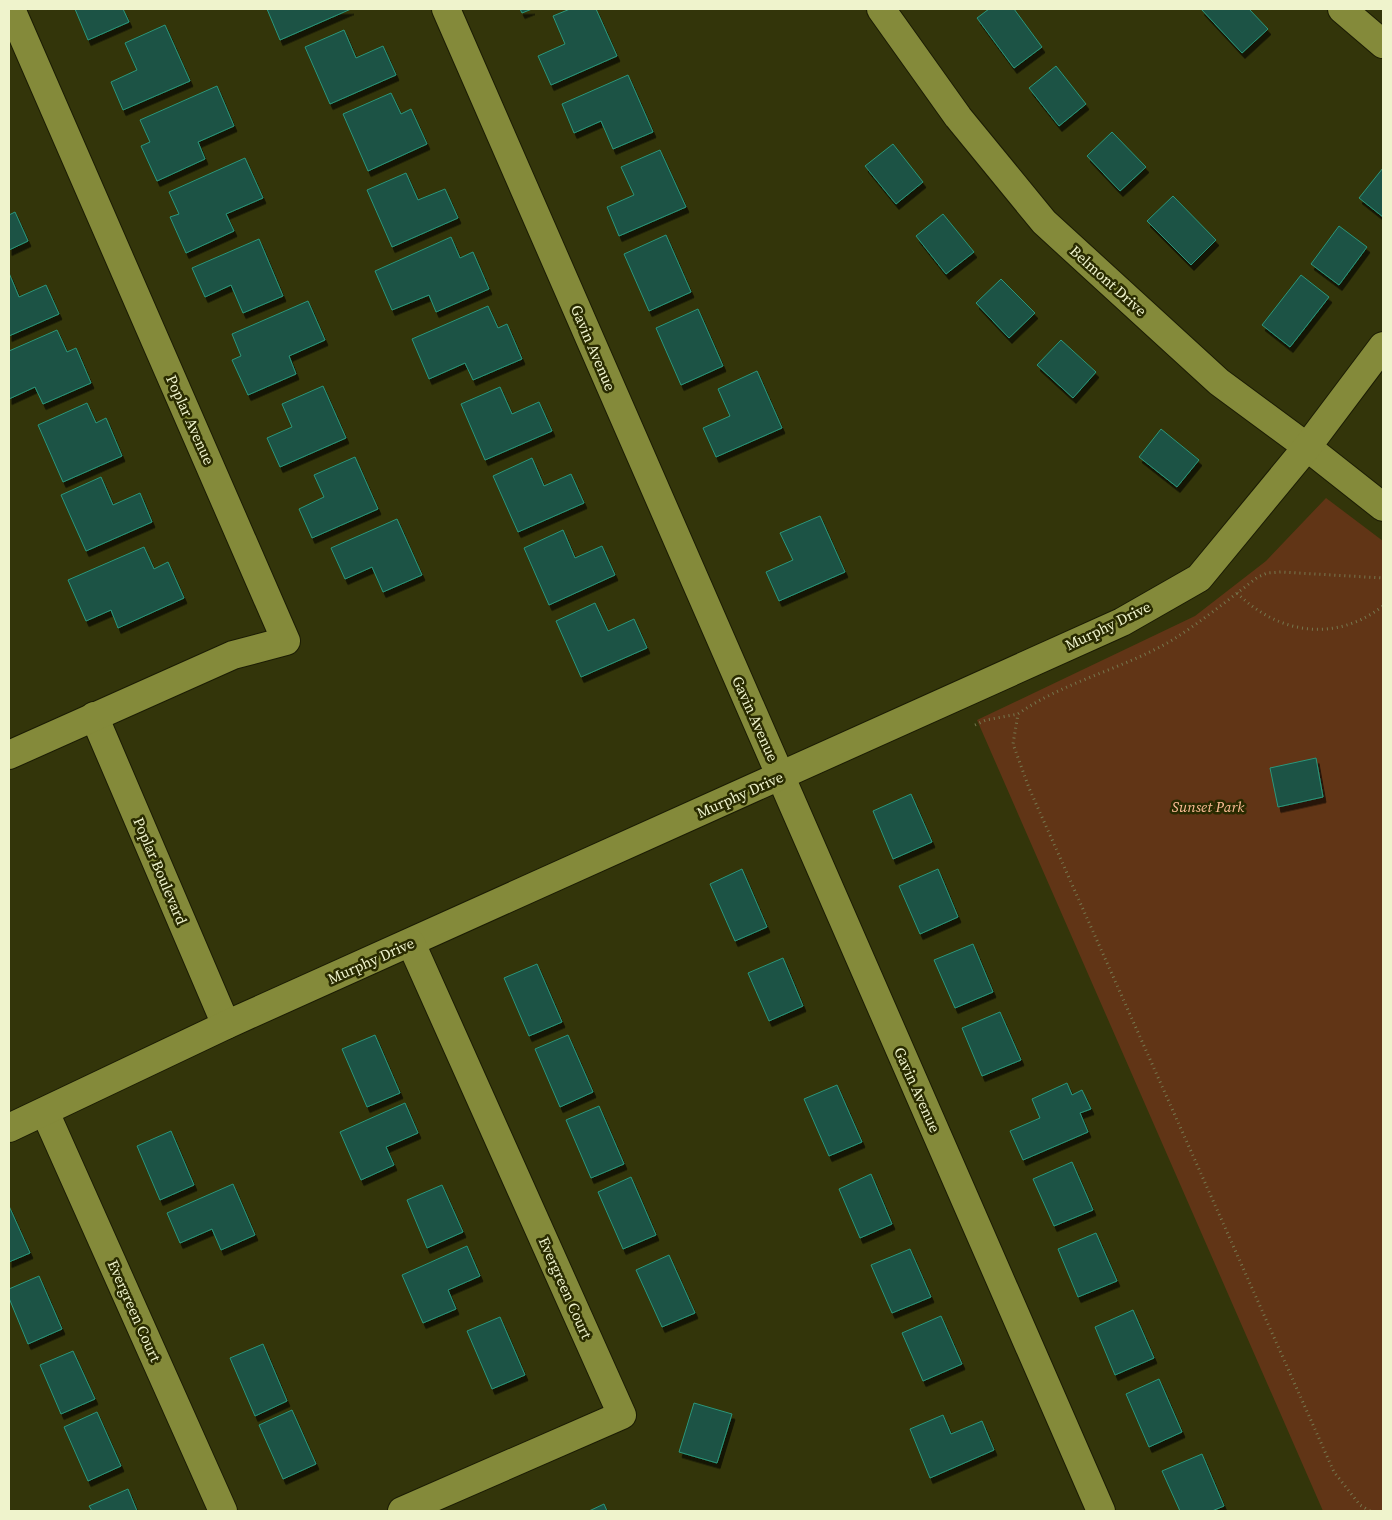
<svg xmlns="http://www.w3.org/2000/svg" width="1392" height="1520" font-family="'Source Serif 4',serif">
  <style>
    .green { fill: #613516 }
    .building { fill: #1b5244; stroke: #2b977c; filter: url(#shadow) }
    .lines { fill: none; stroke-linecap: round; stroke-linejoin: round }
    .minor-casing { stroke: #1b1c04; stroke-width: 30 }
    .path { stroke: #76784f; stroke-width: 3; stroke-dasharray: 1 4; stroke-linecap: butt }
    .minor { stroke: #848a3a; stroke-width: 28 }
    .labels { text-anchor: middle; stroke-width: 5; stroke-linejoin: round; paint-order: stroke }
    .street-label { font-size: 15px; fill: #eff3cc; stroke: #292b00 }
    .park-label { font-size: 15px; font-style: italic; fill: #fdbd96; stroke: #292b00 }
  </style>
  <defs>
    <filter id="shadow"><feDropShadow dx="3" dy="5.5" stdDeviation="0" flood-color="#0009"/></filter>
  </defs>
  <rect width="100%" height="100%" fill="#33350a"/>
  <path class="green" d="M1326,498L1383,541V1511H1323L977,720L1195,616L1266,561Z"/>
  <g class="building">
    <path d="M75,9H123L129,22L88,40Z"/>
    <path d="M267,9H351L280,40Z"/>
    <path d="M520,9H532L522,13Z"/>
    <path d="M570,9H596L617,56L551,85L538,56L565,44L553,16Z"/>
    <path d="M989,9H1014L1042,47L1014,68L977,18Z"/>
    <path d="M1201,9H1249L1268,29L1242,53Z"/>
    <path d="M165,25L190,81L123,110L111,82L137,70L125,43Z"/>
    <path d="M344,30L356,58L383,46L396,75L330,104L305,47Z"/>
    <path d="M1056,66L1086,104L1059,126L1029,88Z"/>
    <path d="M628,75L653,132L613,149L601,121L574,133L562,104Z"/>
    <path d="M217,86L234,126L198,142L205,159L157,181L141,146L150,142L140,120Z"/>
    <path d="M391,93L401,114L411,109L427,144L368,171L343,114Z"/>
    <path d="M1112,132L1146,167L1120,191L1087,156Z"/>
    <path d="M893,144L923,182L896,204L865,166Z"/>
    <path d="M660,150L686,207L619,236L607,207L634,195L621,167Z"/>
    <path d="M245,158L263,198L226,214L234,231L186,253L170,217L179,214L169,192Z"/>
    <path d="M1383,168V217L1359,198Z"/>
    <path d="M406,173L418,200L445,189L458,218L392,247L367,190Z"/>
    <path d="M1173,196L1216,240L1191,265L1147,221Z"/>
    <path d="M15,212L28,241L9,250V215Z"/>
    <path d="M943,214L974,252L946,274L916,236Z"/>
    <path d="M1339,226L1367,247L1339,285L1311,264Z"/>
    <path d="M666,235L691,292L649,311L624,254Z"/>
    <path d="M451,237L460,258L473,252L489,289L436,312L429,295L392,310L375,271Z"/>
    <path d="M259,239L283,296L243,313L231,285L205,297L192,268Z"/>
    <path d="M9,273L19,297L46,285L59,314L9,336Z"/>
    <path d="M1301,275L1329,297L1290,347L1262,325Z"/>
    <path d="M1001,279L1035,313L1009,338L976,303Z"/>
    <path d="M308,301L325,340L289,356L296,374L248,395L232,360L241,356L232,334Z"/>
    <path d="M488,306L498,328L507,324L522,359L473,380L465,363L429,379L412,339Z"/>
    <path d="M698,309L723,366L681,385L656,328Z"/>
    <path d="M57,330L67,352L76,348L91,383L43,404L35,387L9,399V351Z"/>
    <path d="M1061,340L1096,372L1073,398L1037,365Z"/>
    <path d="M757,371L782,428L716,457L703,428L730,416L718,389Z"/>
    <path d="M323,386L346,438L280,467L267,438L292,427L282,404Z"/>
    <path d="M500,387L512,414L539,402L552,431L485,460L461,404Z"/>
    <path d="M87,403L96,423L106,418L122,456L63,482L38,425Z"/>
    <path d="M1161,429L1199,460L1177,487L1139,457Z"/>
    <path d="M355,457L378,509L312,538L299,509L324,497L314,475Z"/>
    <path d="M532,458L544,486L571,474L584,503L518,532L493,476Z"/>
    <path d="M101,477L113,505L140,493L152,522L86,551L61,495Z"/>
    <path d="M820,516L845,572L779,601L766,572L793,560L780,533Z"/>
    <path d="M397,519L422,575L383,592L372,567L345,579L331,548Z"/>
    <path d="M563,530L575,558L602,546L615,575L549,605L524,548Z"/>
    <path d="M144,547L154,569L168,562L184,598L118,628L111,610L86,621L68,580Z"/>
    <path d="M595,603L608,631L634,619L647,648L581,677L556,621Z"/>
    <path d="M1316,758L1323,797L1278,807L1270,768Z"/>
    <path d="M911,794L932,842L893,859L873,811Z"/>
    <path d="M742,869L767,927L735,941L710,884Z"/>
    <path d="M938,869L958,917L920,934L899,886Z"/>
    <path d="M973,944L993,992L955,1008L934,960Z"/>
    <path d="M783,958L803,1006L769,1021L748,973Z"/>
    <path d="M537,964L562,1022L529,1036L504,978Z"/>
    <path d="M1000,1012L1021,1060L982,1076L962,1028Z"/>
    <path d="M375,1035L400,1093L367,1107L342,1049Z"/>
    <path d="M568,1035L593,1092L560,1107L535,1049Z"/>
    <path d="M1067,1083L1072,1095L1082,1090L1091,1109L1080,1113L1088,1132L1023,1160L1010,1131L1040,1118L1032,1099Z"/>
    <path d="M837,1085L862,1142L829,1156L804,1099Z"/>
    <path d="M405,1103L418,1133L386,1147L394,1165L361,1180L340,1132Z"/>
    <path d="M599,1106L624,1164L591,1178L566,1120Z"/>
    <path d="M171,1131L194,1185L160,1200L137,1146Z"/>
    <path d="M1072,1162L1093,1210L1054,1226L1033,1179Z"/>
    <path d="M871,1174L892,1224L860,1238L839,1189Z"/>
    <path d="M631,1177L656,1235L623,1249L598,1192Z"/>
    <path d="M233,1184L255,1235L221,1250L212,1229L180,1243L167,1213Z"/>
    <path d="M442,1185L463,1232L427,1248L407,1200Z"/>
    <path d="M9,1206L30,1253L9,1262Z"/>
    <path d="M1096,1233L1117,1281L1078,1297L1058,1249Z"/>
    <path d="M467,1246L480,1276L448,1290L456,1309L423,1323L402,1275Z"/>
    <path d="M910,1249L931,1297L892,1313L871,1265Z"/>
    <path d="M669,1255L695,1313L662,1327L636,1270Z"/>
    <path d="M39,1276L62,1329L28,1344L9,1298V1289Z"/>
    <path d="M1133,1310L1154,1358L1115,1375L1095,1327Z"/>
    <path d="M941,1316L962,1364L923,1381L902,1333Z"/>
    <path d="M500,1317L525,1375L492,1389L467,1331Z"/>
    <path d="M263,1344L287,1401L255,1416L230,1358Z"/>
    <path d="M73,1351L95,1399L61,1414L40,1365Z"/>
    <path d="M1159,1379L1182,1432L1149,1447L1126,1394Z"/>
    <path d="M694,1403L732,1414L717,1463L679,1452Z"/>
    <path d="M292,1410L316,1464L283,1479L259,1425Z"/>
    <path d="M97,1412L121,1466L88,1481L64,1427Z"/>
    <path d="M943,1415L951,1434L982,1421L994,1450L930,1478L910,1429Z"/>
    <path d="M1202,1454L1224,1506L1212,1511H1180L1162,1471Z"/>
    <path d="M128,1489L137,1511H92L89,1506Z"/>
    <path d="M604,1504L607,1511H589Z"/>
  </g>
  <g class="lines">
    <g class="minor-casing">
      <g id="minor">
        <path d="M446,9L1101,1511"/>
        <path d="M881,9L958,117L1044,222L1219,382L1307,447L1383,507"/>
        <path d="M1342,9L1383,44"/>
        <path d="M94,716L226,1025"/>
        <path d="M9,755L233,655L286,641L11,9"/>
        <path d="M45,1112L223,1511"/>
        <path d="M9,1128L226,1025L1122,622L1199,578L1307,447L1383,346"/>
        <path d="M402,1511L622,1415L411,943"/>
      </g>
    </g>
    <g class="path">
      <path d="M1237,593C1278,634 1335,643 1383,606"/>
      <path d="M975,725L986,720L1018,714"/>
      <path d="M1370,1511L1360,1505L1334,1472L1029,788L1013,744L1018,714C1061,683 1122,669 1169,642C1200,623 1229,599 1258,577L1267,573L1281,572L1383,578"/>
    </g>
    <use href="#minor" class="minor"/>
  </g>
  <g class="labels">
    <g class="street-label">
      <text transform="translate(1108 281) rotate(42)" y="5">Belmont Drive</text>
      <text transform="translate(593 348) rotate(67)" y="5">Gavin Avenue</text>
      <text transform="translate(190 420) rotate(66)" y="5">Poplar Avenue</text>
      <text transform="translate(1108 626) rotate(-26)" y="5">Murphy Drive</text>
      <text transform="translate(755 719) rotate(66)" y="5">Gavin Avenue</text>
      <text transform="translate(740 795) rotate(-24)" y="5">Murphy Drive</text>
      <text transform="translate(160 871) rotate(67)" y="5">Poplar Boulevard</text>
      <text transform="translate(371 961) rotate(-24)" y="5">Murphy Drive</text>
      <text transform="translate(917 1090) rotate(66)" y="5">Gavin Avenue</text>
      <text transform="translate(565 1288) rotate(66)" y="5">Evergreen Court</text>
      <text transform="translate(134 1311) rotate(66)" y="5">Evergreen Court</text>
    </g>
    <g class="park-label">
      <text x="1208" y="812">Sunset Park</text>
    </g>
  </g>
  <rect width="1392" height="1520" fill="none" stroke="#eff3cc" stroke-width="20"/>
</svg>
